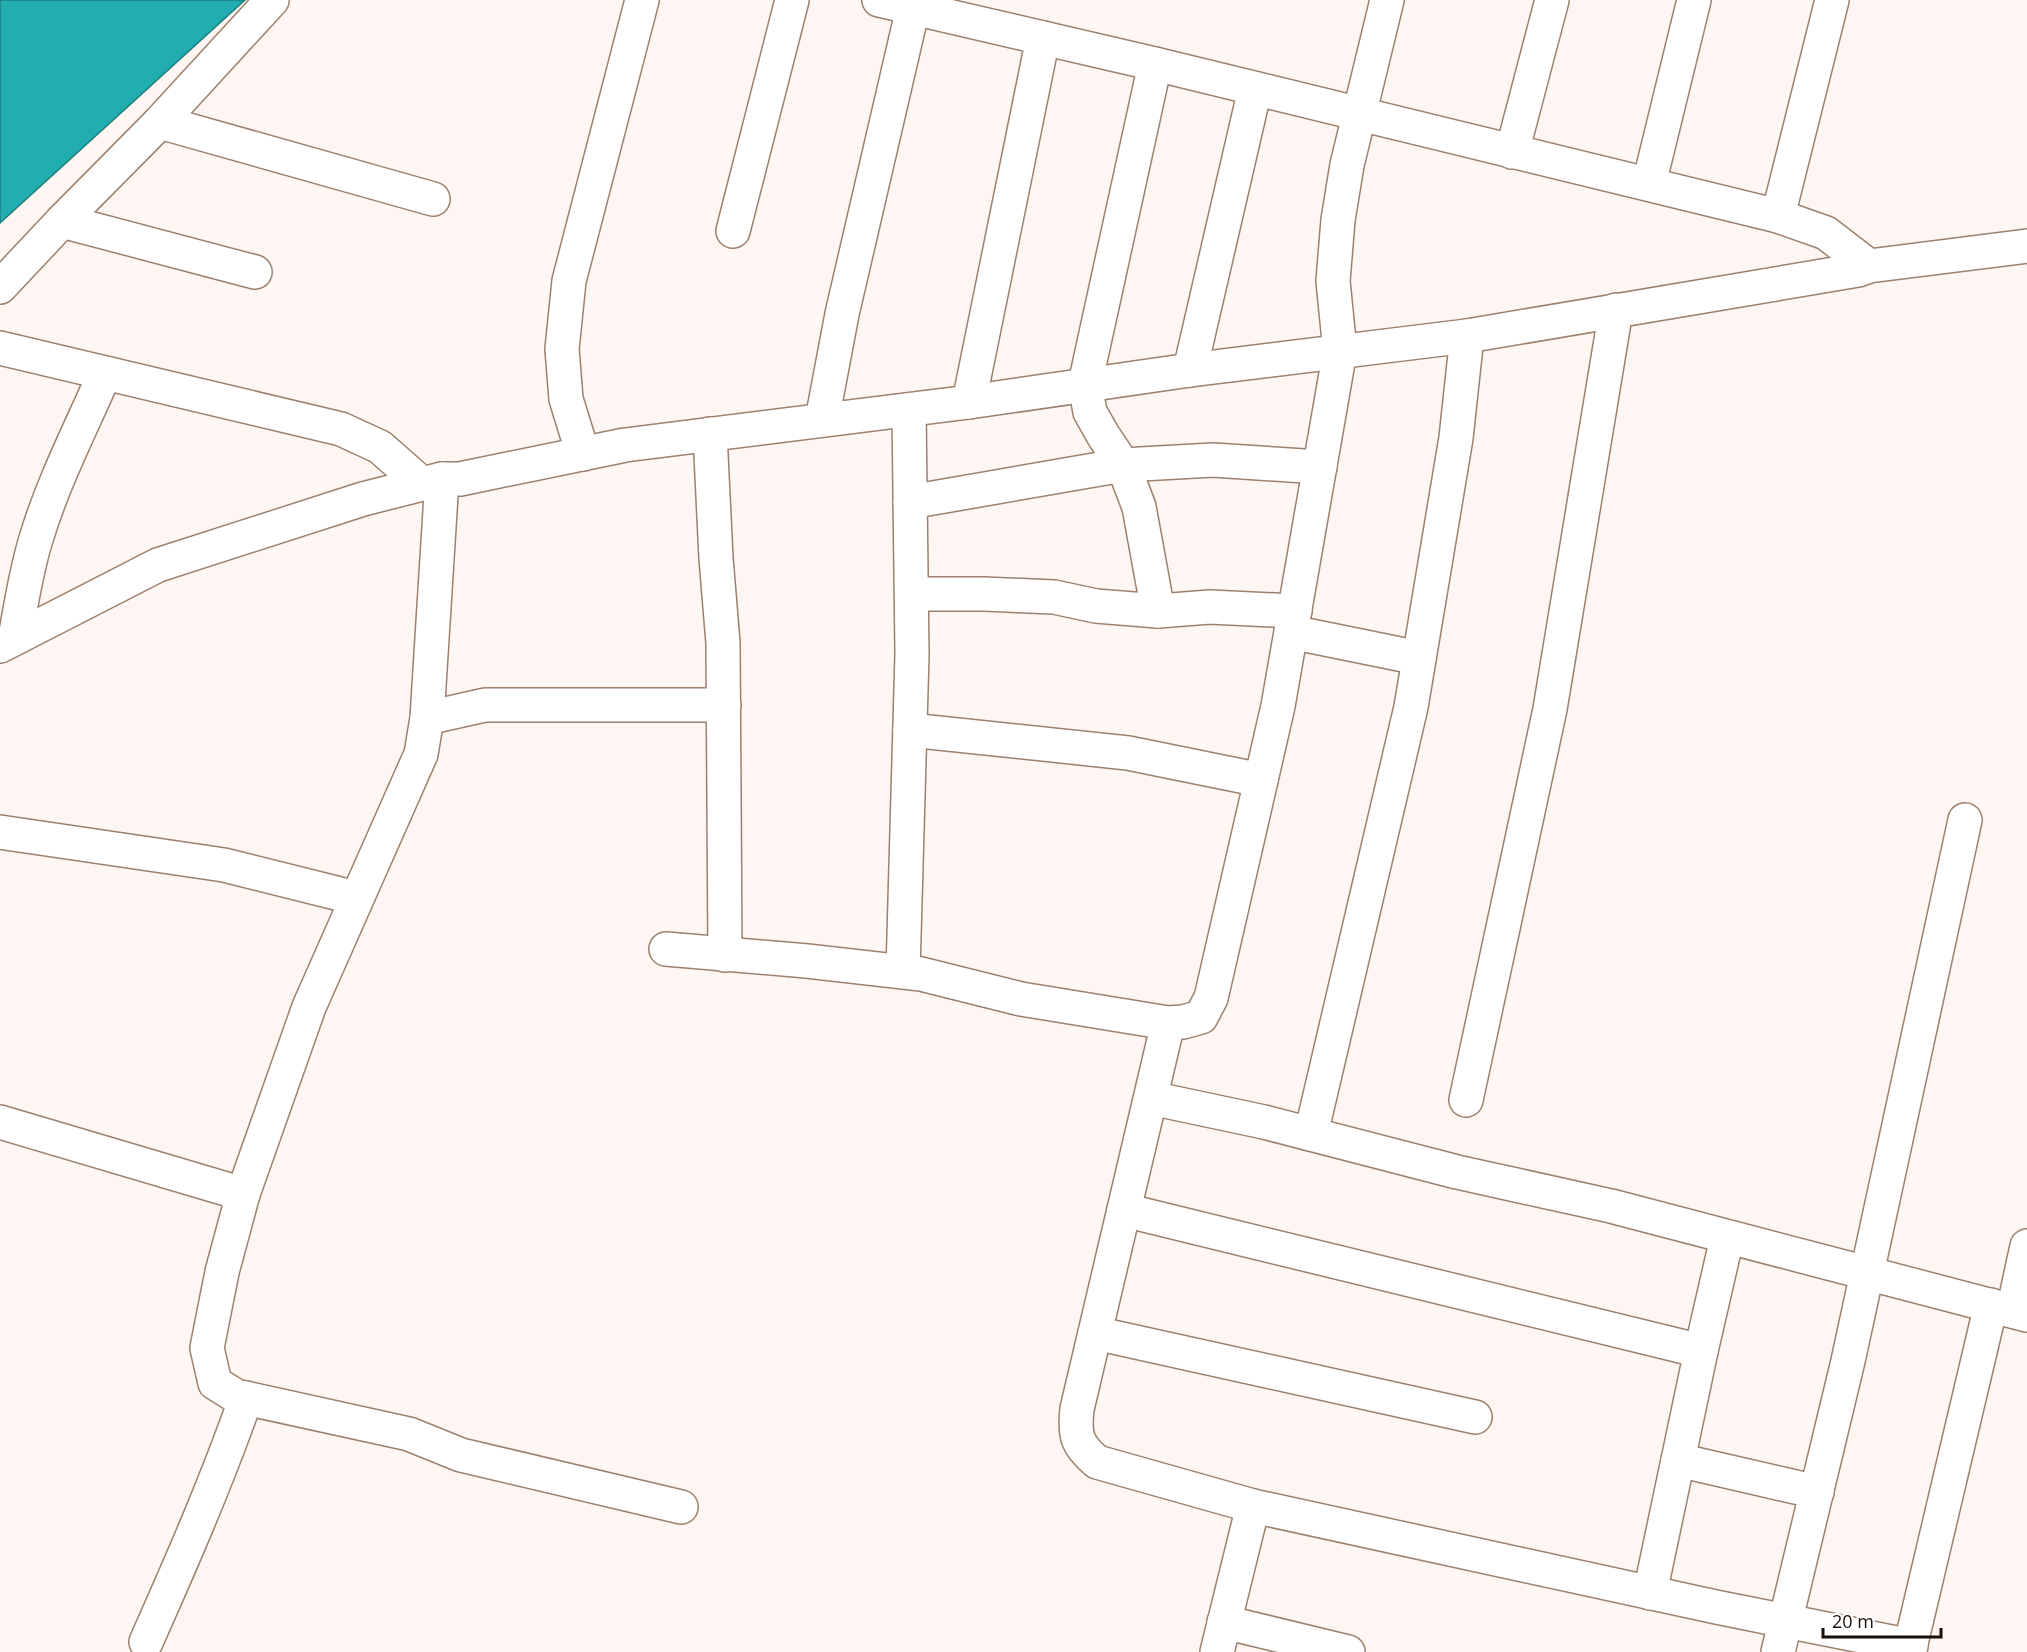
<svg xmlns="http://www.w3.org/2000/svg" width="2027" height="1652" font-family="'Open Sans',sans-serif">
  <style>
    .water { fill: #22adb0; stroke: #207e7e; stroke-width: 1.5 }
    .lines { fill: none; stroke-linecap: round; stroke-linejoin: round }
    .minor-casing { stroke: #9d816c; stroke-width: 36 }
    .tertiary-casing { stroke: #9d816c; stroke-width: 36 }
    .minor { stroke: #fff; stroke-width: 33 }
    .tertiary { stroke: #fff; stroke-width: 33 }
  </style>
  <rect width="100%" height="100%" fill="#fdf6f2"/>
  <path class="water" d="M0,0H245L0,223Z"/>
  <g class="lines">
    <g class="minor-casing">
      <g id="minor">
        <path d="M879,0L1155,64L1778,216L1826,233L1869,266"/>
        <path d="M1155,64L1085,384L1090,412L1103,435L1123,465L1139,507L1158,611"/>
        <path d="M160,122L433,199"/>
        <path d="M1512,152L1552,0"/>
        <path d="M1649,184L1694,0"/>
        <path d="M1778,216L1832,0"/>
        <path d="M62,221L255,272"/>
        <path d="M733,231L792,0"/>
        <path d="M0,287L62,221L160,122L272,0"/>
        <path d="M0,348L341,429L380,447L422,484"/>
        <path d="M1190,370L1255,89"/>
        <path d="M969,402L1043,38"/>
        <path d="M822,420L842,314L913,8"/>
        <path d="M710,434L716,558L723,643L725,955"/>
        <path d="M583,454L566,399L562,349L569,281L642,0"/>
        <path d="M442,479L427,718L421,754L309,1007L243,1194L222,1272L207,1348L215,1383L236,1396L409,1434L461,1455L681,1507"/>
        <path d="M910,502L1123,465L1213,460L1320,467"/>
        <path d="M912,594H984L1054,597L1096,606L1158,611L1210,607L1295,611"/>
        <path d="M1291,632L1419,658"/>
        <path d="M15,638C21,605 26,571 36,539C53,482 81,428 105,373"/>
        <path d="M427,718L485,705H724"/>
        <path d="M910,730L1128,753L1261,780"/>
        <path d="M0,832L224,865L356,898"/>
        <path d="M666,949L807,961L921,974L1021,999L1168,1023L1183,1022L1201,1017L1211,998L1278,706L1340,351L1333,281L1338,220L1347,165L1387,0"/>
        <path d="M903,971L912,654L909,410"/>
        <path d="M1168,1023L1077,1409C1074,1436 1077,1445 1097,1462L1253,1506L1716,1607L1911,1646"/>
        <path d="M1151,1098L1264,1122L1457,1172L1611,1206L2027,1315"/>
        <path d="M1466,1100L1550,709L1616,310"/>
        <path d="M0,1122L243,1194"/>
        <path d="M1311,1134L1411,707L1456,438L1467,336"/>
        <path d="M1124,1210L1701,1351"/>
        <path d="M2013,1311L2027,1246"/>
        <path d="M1095,1333L1475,1417"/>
        <path d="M1678,1460L1817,1492"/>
        <path d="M1650,1593L1701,1351L1727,1238"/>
        <path d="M1224,1622L1348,1652"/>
        <path d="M146,1642C182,1561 217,1481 246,1398"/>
        <path d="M1217,1652L1253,1506"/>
        <path d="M1778,1652L1848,1361L1965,820"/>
        <path d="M1909,1652L1991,1305"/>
      </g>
    </g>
    <g class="tertiary-casing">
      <path id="tertiary" d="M0,646L158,565L363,499L442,479H460L625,445L969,402L1190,370L1467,336L1858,270L1869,266L2027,246"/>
    </g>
    <use href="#minor" class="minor"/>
    <use href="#tertiary" class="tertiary"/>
  </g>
  <path d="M1823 1628v9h118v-9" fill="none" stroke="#1a0f08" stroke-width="3"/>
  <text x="1832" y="1628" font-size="18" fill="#1a0f08" stroke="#ffffff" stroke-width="4.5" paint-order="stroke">20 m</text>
</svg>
